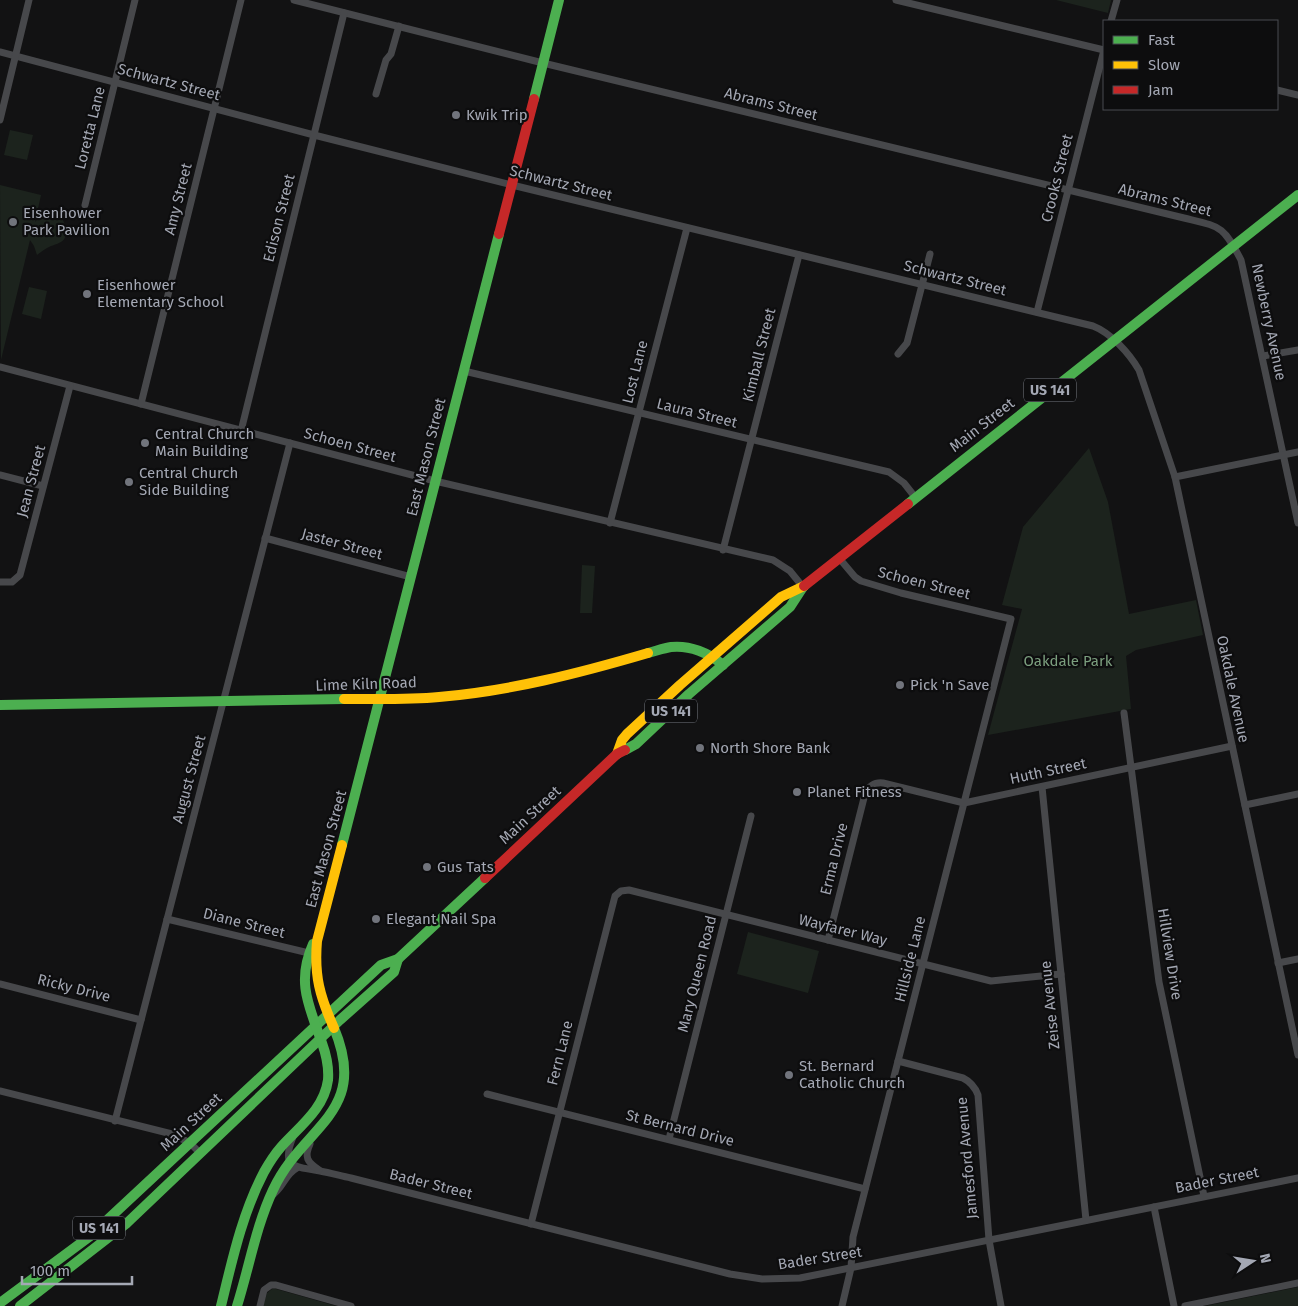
<svg xmlns="http://www.w3.org/2000/svg" width="1298" height="1306" font-family="'Fira Sans',sans-serif">
  <style>
    .green { fill: #1c231d }
    .lines { fill: none; stroke-linecap: round; stroke-linejoin: round }
    .street { stroke: #47484b; stroke-width: 7 }
    .fast { stroke: #4caf50; stroke-width: 10 }
    .slow { stroke: #ffc107; stroke-width: 10 }
    .jam { stroke: #c62828; stroke-width: 10 }
    .poi-dot { fill: #71747c; stroke: #0d0d0e; stroke-width: 2 }
    .labels { text-anchor: middle; stroke-width: 4.5; stroke-linejoin: round; paint-order: stroke }
    .shield { fill: #0d0d0e; stroke: #777a82; stroke-width: 1 }
    .shield-label { font-size: 14px; font-weight: bold; fill: #a4a8b4 }
    .street-label { font-size: 15px; fill: #a4a8b4; stroke: #0d0d0e }
    .poi-label { font-size: 15px; fill: #a4a8b4; stroke: #0d0d0e; text-anchor: start }
    .park-label { font-size: 15px; fill: #7b9e7e; stroke: #0d0d0e }
  </style>
  <rect width="100%" height="100%" fill="#121213"/>
  <g class="green">
    <path d="M1056,0H1111L1108,13Z"/>
    <path d="M10,130L33,135L27,160L4,155Z"/>
    <path d="M0,185L41,195L35,222L43,213L61,216L68,231C63,245 59,242 47,248C43,250 40,253 37,255L34,246L30,240L1,360Z"/>
    <path d="M29,287L47,291L41,319L22,314Z"/>
    <path d="M1089,448L1108,502L1129,614L1196,600L1203,635L1136,650L1126,656L1131,709L988,735L1022,609L1002,605L1023,527Z"/>
    <path d="M582,565L595,566L592,613H580Z"/>
    <path d="M748,932L819,951L808,993L737,974Z"/>
    <path d="M1298,1287V1306H1205Z"/>
    <path d="M272,1289H276L336,1306H263L267,1293Z"/>
  </g>
  <g class="lines">
    <g class="street">
      <path d="M294,0L543,63L1184,218C1221,227 1223,225 1241,260L1298,523"/>
      <path d="M896,0L1104,50"/>
      <path d="M1111,21L1117,0"/>
      <path d="M0,52L314,135L512,185L1093,326C1111,333 1129,353 1139,370L1175,477L1298,1055"/>
      <path d="M1277,90L1298,95"/>
      <path d="M376,94L386,60L391,54L399,26"/>
      <path d="M0,120L29,0"/>
      <path d="M85,205L135,0"/>
      <path d="M1037,312L1104,50"/>
      <path d="M898,354L907,343L930,254"/>
      <path d="M1263,356L1298,350"/>
      <path d="M0,367L435,481L773,560L790,571L803,587"/>
      <path d="M464,371L889,472L904,483L915,497"/>
      <path d="M141,404L241,0"/>
      <path d="M241,431L344,13"/>
      <path d="M0,475L43,486"/>
      <path d="M1175,477L1298,452"/>
      <path d="M610,523L687,228"/>
      <path d="M265,538L411,577"/>
      <path d="M723,550L799,255"/>
      <path d="M839,558L855,577L861,581L901,593L1011,619L853,1237L851,1268L842,1306"/>
      <path d="M0,582H12L20,575L70,386"/>
      <path d="M1124,713L1159,982L1204,1196"/>
      <path d="M1042,787L1086,1220"/>
      <path d="M1245,805L1298,794"/>
      <path d="M167,919L313,954"/>
      <path d="M828,940L865,794C869,786 874,782 883,783L964,803L1232,746"/>
      <path d="M1278,963L1298,959"/>
      <path d="M0,984L141,1020"/>
      <path d="M898,1061L963,1078C971,1082 975,1087 978,1095L989,1240L1001,1306"/>
      <path d="M0,1091L172,1134L190,1143L200,1153"/>
      <path d="M487,1094L865,1189"/>
      <path d="M115,1121L290,443"/>
      <path d="M293,1137C280,1169 295,1166 320,1171C331,1173 341,1176 351,1178L730,1274L762,1279L800,1278L1298,1178"/>
      <path d="M669,1139L751,816"/>
      <path d="M310,1144C304,1157 307,1162 319,1170"/>
      <path d="M270,1197C284,1188 284,1175 297,1168"/>
      <path d="M1154,1207L1174,1306"/>
      <path d="M531,1224L615,896L621,891L629,890L991,981L1061,974"/>
      <path d="M260,1306L264,1290L271,1285H276L351,1306"/>
      <path d="M1185,1306L1298,1283"/>
    </g>
    <g class="fast">
      <path d="M534,99L559,0"/>
      <path d="M908,504L1298,195"/>
      <path d="M648,653C656,651 664,648 671,647C690,645 709,653 723,665"/>
      <path d="M0,705L344,699"/>
      <path d="M625,750L636,744L689,694L790,607L803,587"/>
      <path d="M342,845L499,234"/>
      <path d="M0,1303L89,1237L381,965L398,959L485,878"/>
      <path d="M20,1306L127,1223L340,1020L394,972L398,959"/>
      <path d="M221,1306C232,1261 242,1214 264,1172C269,1163 274,1155 281,1147C300,1126 324,1109 328,1080C329,1067 326,1054 322,1043C309,1006 296,982 313,944"/>
      <path d="M237,1306C249,1268 256,1226 273,1190C303,1125 370,1114 334,1028"/>
    </g>
    <g class="slow">
      <path d="M344,699C375,699 408,700 439,697C510,691 580,673 648,653"/>
      <path d="M617,754L622,740L627,734L680,685L781,597L804,586"/>
      <path d="M334,1028C320,997 314,976 317,941L342,845"/>
    </g>
    <g class="jam">
      <path d="M499,234L534,99"/>
      <path d="M804,586L908,504"/>
      <path d="M485,878L617,754L625,750"/>
    </g>
  </g>
  <g class="poi-dot">
    <circle cx="456" cy="115" r="5"/>
    <circle cx="13" cy="222" r="5"/>
    <circle cx="87" cy="294" r="5"/>
    <circle cx="145" cy="443" r="5"/>
    <circle cx="129" cy="482" r="5"/>
    <circle cx="900" cy="685" r="5"/>
    <circle cx="700" cy="748" r="5"/>
    <circle cx="797" cy="792" r="5"/>
    <circle cx="427" cy="867" r="5"/>
    <circle cx="376" cy="919" r="5"/>
    <circle cx="789" cy="1075" r="5"/>
  </g>
  <g class="labels">
    <g class="shield">
      <rect x="1024" y="378.5" width="52" height="23" rx="4"/>
      <rect x="645" y="699.5" width="52" height="23" rx="4"/>
      <rect x="73" y="1216.5" width="52" height="23" rx="4"/>
    </g>
    <g class="shield-label">
      <text x="1050" y="395">US 141</text>
      <text x="671" y="716">US 141</text>
      <text x="99" y="1233">US 141</text>
    </g>
    <g class="street-label">
      <text transform="translate(169 82) rotate(15)" y="5">Schwartz Street</text>
      <text transform="translate(771 104) rotate(14)" y="5">Abrams Street</text>
      <text transform="translate(90 128) rotate(-76)" y="5">Loretta Lane</text>
      <text transform="translate(1057 178) rotate(-76)" y="5">Crooks Street</text>
      <text transform="translate(561 183) rotate(14)" y="5">Schwartz Street</text>
      <text transform="translate(178 199) rotate(-76)" y="5">Amy Street</text>
      <text transform="translate(1165 200) rotate(14)" y="5">Abrams Street</text>
      <text transform="translate(279 218) rotate(-76)" y="5">Edison Street</text>
      <text transform="translate(955 278) rotate(14)" y="5">Schwartz Street</text>
      <text transform="translate(1269 322) rotate(78)" y="5">Newberry Avenue</text>
      <text transform="translate(759 355) rotate(-76)" y="5">Kimball Street</text>
      <text transform="translate(635 372) rotate(-76)" y="5">Lost Lane</text>
      <text transform="translate(697 413) rotate(14)" y="5">Laura Street</text>
      <text transform="translate(982 425) rotate(-38)" y="5">Main Street</text>
      <text transform="translate(350 445) rotate(15)" y="5">Schoen Street</text>
      <text transform="translate(426 457) rotate(-76)" y="5">East Mason Street</text>
      <text transform="translate(31 481) rotate(-75)" y="5">Jean Street</text>
      <text transform="translate(342 544) rotate(15)" y="5">Jaster Street</text>
      <text transform="translate(924 583) rotate(14)" y="5">Schoen Street</text>
      <text transform="translate(366 684) rotate(-2)" y="5">Lime Kiln Road</text>
      <text transform="translate(1233 689) rotate(78)" y="5">Oakdale Avenue</text>
      <text transform="translate(1048 771) rotate(-12)" y="5">Huth Street</text>
      <text transform="translate(189 779) rotate(-75)" y="5">August Street</text>
      <text transform="translate(530 815) rotate(-43)" y="5">Main Street</text>
      <text transform="translate(326 849) rotate(-75)" y="5">East Mason Street</text>
      <text transform="translate(834 859) rotate(-76)" y="5">Erma Drive</text>
      <text transform="translate(244 923) rotate(14)" y="5">Diane Street</text>
      <text transform="translate(843 930) rotate(14)" y="5">Wayfarer Way</text>
      <text transform="translate(1170 954) rotate(81)" y="5">Hillview Drive</text>
      <text transform="translate(910 959) rotate(-76)" y="5">Hillside Lane</text>
      <text transform="translate(697 974) rotate(-76)" y="5">Mary Queen Road</text>
      <text transform="translate(74 988) rotate(14)" y="5">Ricky Drive</text>
      <text transform="translate(1050 1005) rotate(-96)" y="5">Zeise Avenue</text>
      <text transform="translate(560 1053) rotate(-76)" y="5">Fern Lane</text>
      <text transform="translate(191 1122) rotate(-43)" y="5">Main Street</text>
      <text transform="translate(680 1128) rotate(14)" y="5">St Bernard Drive</text>
      <text transform="translate(967 1158) rotate(-95)" y="5">Jamesford Avenue</text>
      <text transform="translate(1217 1180) rotate(-11)" y="5">Bader Street</text>
      <text transform="translate(431 1184) rotate(14)" y="5">Bader Street</text>
      <text transform="translate(820 1258) rotate(-9)" y="5">Bader Street</text>
    </g>
    <g class="poi-label">
      <text x="466" y="120">Kwik Trip</text>
      <text x="23" y="218">Eisenhower<tspan x="23" dy="17">Park Pavilion</tspan></text>
      <text x="97" y="290">Eisenhower<tspan x="97" dy="17">Elementary School</tspan></text>
      <text x="155" y="439">Central Church<tspan x="155" dy="17">Main Building</tspan></text>
      <text x="139" y="478">Central Church<tspan x="139" dy="17">Side Building</tspan></text>
      <text x="910" y="690">Pick 'n Save</text>
      <text x="710" y="753">North Shore Bank</text>
      <text x="807" y="797">Planet Fitness</text>
      <text x="437" y="872">Gus Tats</text>
      <text x="386" y="924">Elegant Nail Spa</text>
      <text x="799" y="1071">St. Bernard<tspan x="799" dy="17">Catholic Church</tspan></text>
    </g>
    <g class="park-label">
      <text x="1068" y="666">Oakdale Park</text>
    </g>
  </g>
  <rect x="1103" y="20" width="175" height="90" fill="#0d0d0e" stroke="#494b50"/>
  <rect x="1113" y="36" width="25" height="8" fill="#4caf50" stroke="#494b50"/>
  <text x="1148" y="45" font-size="15" fill="#a4a8b4">Fast</text>
  <rect x="1113" y="61" width="25" height="8" fill="#ffc107" stroke="#494b50"/>
  <text x="1148" y="70" font-size="15" fill="#a4a8b4">Slow</text>
  <rect x="1113" y="86" width="25" height="8" fill="#c62828" stroke="#494b50"/>
  <text x="1148" y="95" font-size="15" fill="#a4a8b4">Jam</text>
  <g transform="translate(1253 1261) rotate(78)" stroke="#0d0d0e" stroke-width="4" paint-order="stroke">
  <path d="M0-4L9 19L0 12L-9 19Z" fill="#a4a8b4"/>
  <text y="-8" font-size="14" font-weight="bold" text-anchor="middle" fill="#a4a8b4">N</text>
  </g>
  <path d="M22 1276v8h110v-8" fill="none" stroke="#a4a8b4" stroke-width="2.5"/>
  <text x="30" y="1276" font-size="15" fill="#a4a8b4" stroke="#0d0d0e" stroke-width="4" paint-order="stroke">100 m</text>
</svg>
